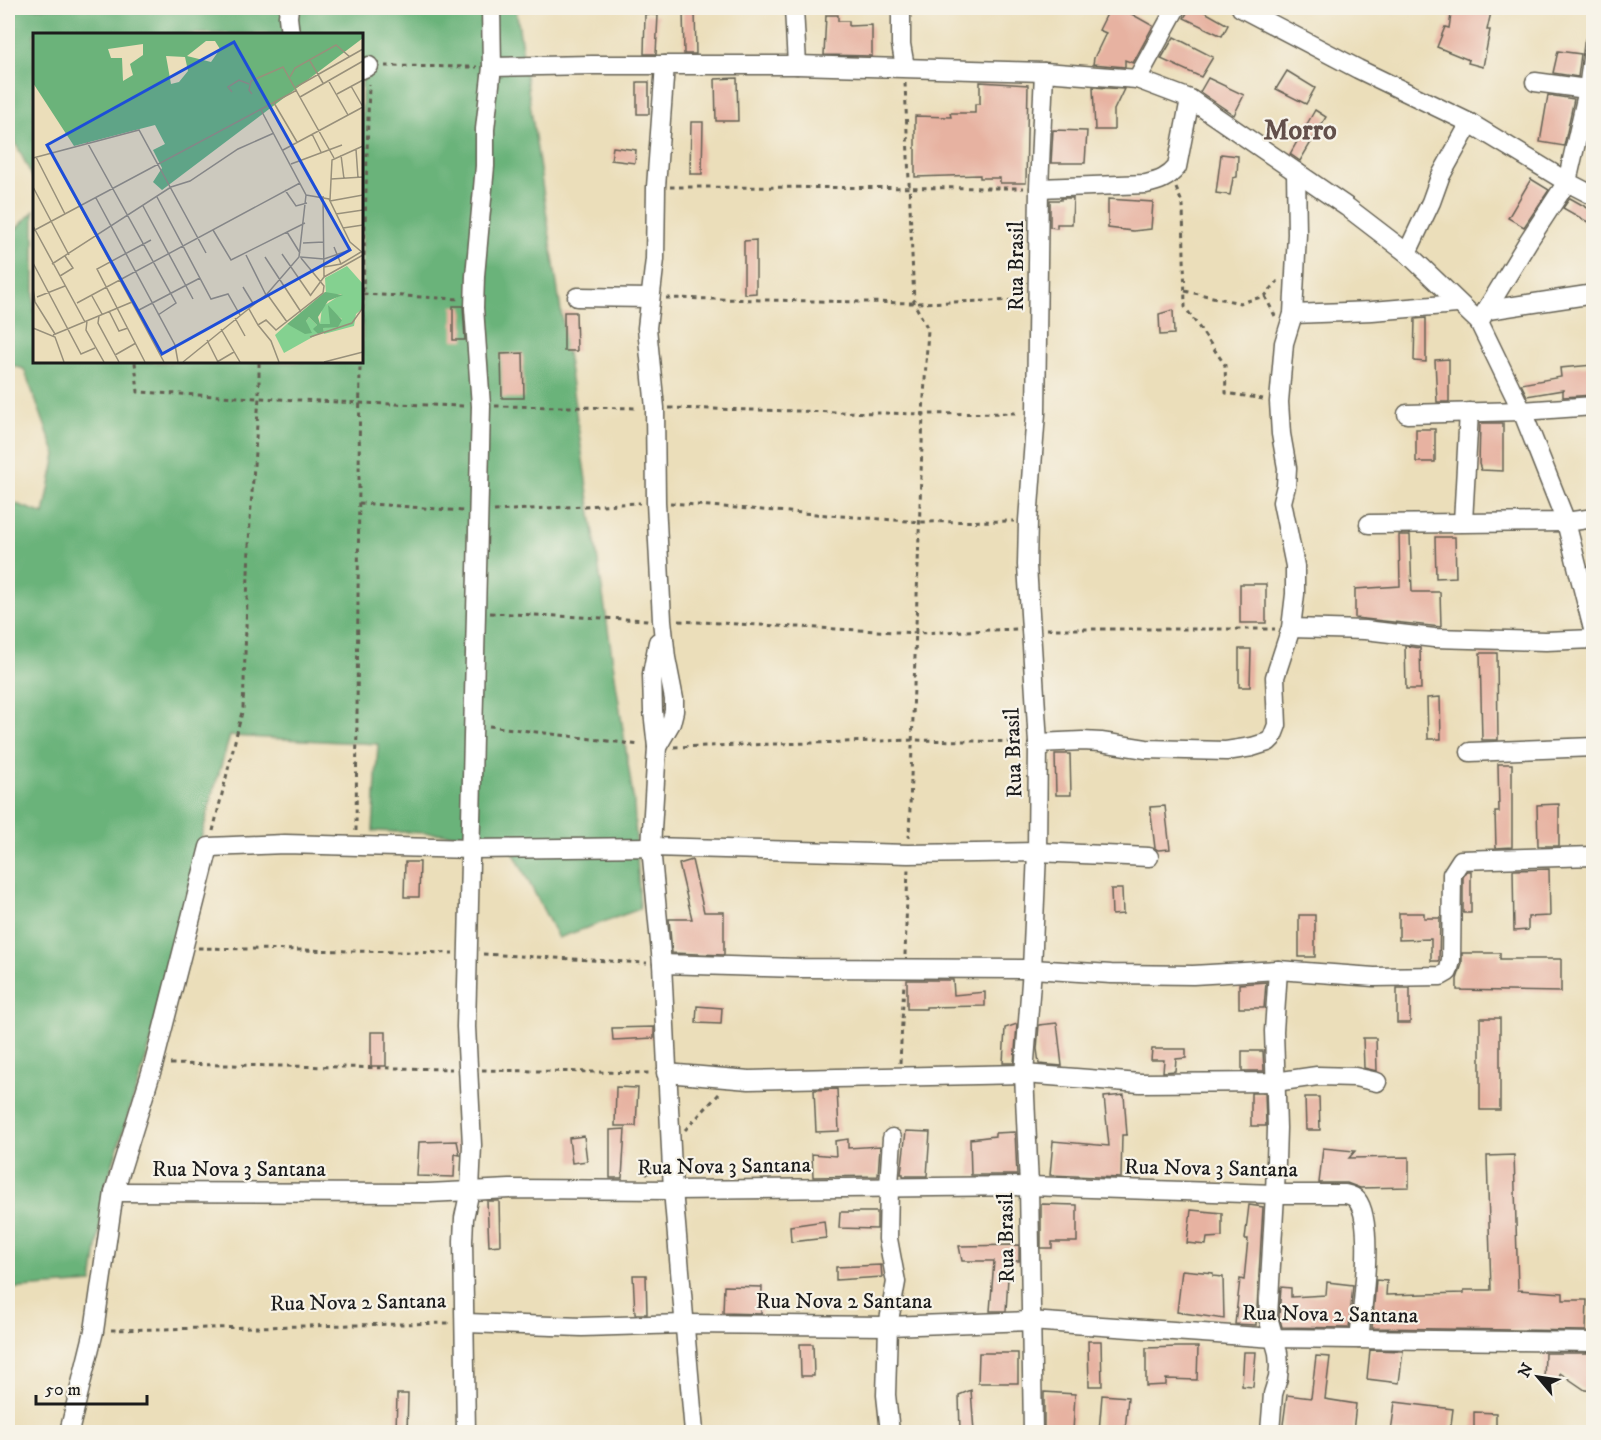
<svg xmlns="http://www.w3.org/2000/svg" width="1601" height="1440" font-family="'IM FELL DW Pica',serif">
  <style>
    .forest { fill: #6bb37a; stroke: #44684b; stroke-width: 1.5 }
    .building { fill: #e7b2a1 }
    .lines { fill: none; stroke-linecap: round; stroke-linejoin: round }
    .minor-casing { stroke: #646053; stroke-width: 21 }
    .path { stroke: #646053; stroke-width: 3; stroke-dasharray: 4.5 4.5; stroke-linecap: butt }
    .minor { stroke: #fff; stroke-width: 18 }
    .labels { text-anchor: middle; stroke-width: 4.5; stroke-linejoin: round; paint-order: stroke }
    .street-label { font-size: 22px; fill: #1c1c1c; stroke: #f7f3e8 }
    .district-label { font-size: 28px; font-weight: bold; fill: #63504b; stroke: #f7f3e8 }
    .inset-road { fill: none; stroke: #98907b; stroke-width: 1.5 }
    .view { fill: #1d4ed8; fill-opacity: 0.15; stroke: #1d4ed8; stroke-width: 3 }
    .inset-edge { fill: none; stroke: #1c1c1c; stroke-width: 3 }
  </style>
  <rect width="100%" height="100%" fill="#f7f3e8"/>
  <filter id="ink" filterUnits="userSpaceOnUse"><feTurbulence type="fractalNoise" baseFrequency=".0167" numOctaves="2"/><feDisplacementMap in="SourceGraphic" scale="12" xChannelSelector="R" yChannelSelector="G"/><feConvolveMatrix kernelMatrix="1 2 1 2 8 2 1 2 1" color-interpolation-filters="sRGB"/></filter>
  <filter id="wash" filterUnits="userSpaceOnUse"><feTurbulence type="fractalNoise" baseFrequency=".008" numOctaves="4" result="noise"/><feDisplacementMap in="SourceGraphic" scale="24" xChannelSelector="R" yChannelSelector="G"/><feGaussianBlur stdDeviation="1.35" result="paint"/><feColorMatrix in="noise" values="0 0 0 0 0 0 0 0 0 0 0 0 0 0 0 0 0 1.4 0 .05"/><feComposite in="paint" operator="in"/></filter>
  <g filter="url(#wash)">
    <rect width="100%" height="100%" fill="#ebdeba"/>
    <path class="forest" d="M8,8H516L634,804L640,909L558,938L505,836L373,831L378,744L230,736L211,799L151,1043L106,1185L92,1283L8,1289V501L44,514L56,455L24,369L8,364V237L34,211V362H362V34H34V180L8,128Z"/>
    <g id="blocks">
      <g class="building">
        <path d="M1110,8H1121L1153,26L1133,63L1125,60V67L1093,64L1094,58L1106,33L1099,30Z"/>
        <path d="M1190,8H1198L1228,25L1222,36L1184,18Z"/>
        <path d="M1452,8H1492L1487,30H1490L1483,67L1468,63L1469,60L1437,47L1445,27L1449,28Z"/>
        <path d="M683,11H695L696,54H684Z"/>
        <path d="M645,14L658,15L656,54H644Z"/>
        <path d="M826,15H838V21H849V26L872,25V56L824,55Z"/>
        <path d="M1174,37L1213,57L1201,77L1161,59Z"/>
        <path d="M1558,51L1581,54L1578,77L1553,73Z"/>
        <path d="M1287,71L1315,88L1306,104L1276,89Z"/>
        <path d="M737,78L738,121H716L715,79Z"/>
        <path d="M1208,78L1244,95L1234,115L1200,92Z"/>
        <rect x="637" y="82" width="12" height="32"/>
        <path d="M980,82L1028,85L1026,183H1000V178H980V175L915,177V116L951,117L950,113H975V104H980Z"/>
        <path d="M1093,87L1124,89L1114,110V130H1095Z"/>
        <path d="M1548,95L1574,99L1564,146L1540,142Z"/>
        <path d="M1315,110L1326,117L1300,161L1290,154Z"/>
        <path d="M691,122H703L702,174H690Z"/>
        <path d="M1053,130L1087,131L1085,163H1051Z"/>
        <path d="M613,147L636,150L635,163L611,160Z"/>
        <path d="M1221,154L1238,156L1237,177L1233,178L1230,195L1216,193Z"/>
        <path d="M1531,179L1549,190L1524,227L1508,218Z"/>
        <path d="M1061,198H1073L1072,224H1057V228L1050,227V200H1061Z"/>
        <path d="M1570,198L1593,211V225L1563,208Z"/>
        <path d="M1108,199L1153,202L1151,229L1133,231L1108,228Z"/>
        <path d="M756,240V293L744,294V241Z"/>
        <path d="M453,306H463L465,340H453Z"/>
        <path d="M1173,310L1174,334L1160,335L1159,314Z"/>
        <path d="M564,312H576L577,351H564Z"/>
        <path d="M1426,318V362L1414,361L1415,319Z"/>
        <path d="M523,353L524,398H502L501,354Z"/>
        <path d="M1449,359V402H1437L1435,360Z"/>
        <path d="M1593,365V395L1563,397V390L1527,396L1521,384L1561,377L1560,368Z"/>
        <path d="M1480,423H1503V471L1481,470L1479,464Z"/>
        <rect x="1416" y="429" width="19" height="33"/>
        <path d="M1399,535H1410L1412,592H1440L1441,627L1355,618V589L1400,586Z"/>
        <path d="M1435,537H1455L1456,577L1436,578Z"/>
        <rect x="1240" y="584" width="26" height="39"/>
        <path d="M1405,646L1420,648L1421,689H1406Z"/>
        <path d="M1239,649H1251L1250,687H1239Z"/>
        <path d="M1480,653H1497L1498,740H1482Z"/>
        <path d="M1440,697L1441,739H1428L1427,698Z"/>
        <path d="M1055,754H1070L1071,795H1056Z"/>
        <path d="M1498,764H1512V847L1496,848L1495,812H1499Z"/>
        <path d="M1559,804V846H1538L1537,805Z"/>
        <path d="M1165,806L1170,849L1158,850L1155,848L1150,807Z"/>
        <path d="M692,860L704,912H724V955L672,953L669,919H692L679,864Z"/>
        <path d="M405,862H420L419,897H404Z"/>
        <path d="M1549,869L1550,916L1528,917V930L1514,931L1513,870Z"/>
        <path d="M1467,871H1471V913H1463V877Z"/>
        <path d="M1111,889H1122L1123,914L1112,915Z"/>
        <path d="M1399,913H1424V918H1440L1439,961H1431V939L1399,940Z"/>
        <rect x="1299" y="915" width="16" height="42"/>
        <path d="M1462,953H1500V959H1561V992L1457,990V979L1462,964Z"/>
        <path d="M907,980H953L954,995L985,992V1006L926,1007V1009H907Z"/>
        <path d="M1266,982L1264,1008H1239V984Z"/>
        <rect x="1397" y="988" width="13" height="35"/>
        <path d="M697,1006L722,1008L721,1024L696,1023Z"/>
        <rect x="1480" y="1018" width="20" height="92"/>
        <path d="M1057,1023L1062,1066L1039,1064L1037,1049L1039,1025Z"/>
        <path d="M1017,1024L1014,1063H1003L1005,1028Z"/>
        <path d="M654,1027V1038L613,1040L612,1028Z"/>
        <rect x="371" y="1032" width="15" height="34"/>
        <path d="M1363,1038H1376L1377,1071L1364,1068Z"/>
        <path d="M1152,1049H1186V1058L1176,1059L1175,1071L1163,1072L1164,1060H1151Z"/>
        <path d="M1242,1051H1263L1264,1071H1242Z"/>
        <path d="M616,1087L638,1088L636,1126H615Z"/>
        <path d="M837,1089L839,1131L816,1132L814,1090Z"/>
        <path d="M1251,1093H1265L1266,1126H1251Z"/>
        <path d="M1124,1095L1127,1135H1122L1121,1178L1050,1175L1053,1141L1109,1146L1104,1097Z"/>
        <path d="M1305,1097H1319L1320,1130H1306Z"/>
        <path d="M625,1129L622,1178H610V1130Z"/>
        <path d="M906,1131L930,1132L927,1176H903V1174H901Z"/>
        <path d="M1015,1132L1017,1175H971L970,1139L995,1136V1133Z"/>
        <path d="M584,1136L587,1161L572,1163L569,1138Z"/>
        <path d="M848,1139V1148L880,1146L878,1176L813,1177L812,1154L836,1156L835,1141Z"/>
        <path d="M457,1141L460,1155L455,1154L454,1177L417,1176L419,1142Z"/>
        <path d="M1323,1148L1355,1151L1349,1158L1409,1157V1187L1360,1188L1347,1183H1319Z"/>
        <path d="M1514,1155L1518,1290L1563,1293V1300H1587L1586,1331L1372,1328L1376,1280L1387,1281L1386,1295L1464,1293V1290H1491L1487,1156Z"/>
        <path d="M487,1201H499L500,1245L489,1246Z"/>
        <path d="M1041,1204L1077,1205V1242H1052V1248H1041Z"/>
        <path d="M1249,1205L1263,1207L1256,1325L1235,1324L1240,1279L1244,1280L1248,1239H1245Z"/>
        <path d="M1191,1210L1222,1213V1237L1207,1238L1206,1245L1187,1243Z"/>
        <path d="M840,1212H877V1229L839,1228Z"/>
        <path d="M824,1221L826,1238L791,1242L790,1226Z"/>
        <path d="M1019,1245V1261H1009L1006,1311H990L994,1261H962L959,1246Z"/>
        <path d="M881,1265L882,1277L836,1280V1267Z"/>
        <path d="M1182,1270L1213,1273V1276L1223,1277L1224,1319L1177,1312Z"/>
        <path d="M633,1275H646L647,1314H635Z"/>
        <path d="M1327,1282L1353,1285L1349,1328L1282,1327L1279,1316L1281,1287L1291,1288V1297L1326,1295Z"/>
        <path d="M724,1286L762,1287L761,1314L723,1313Z"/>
        <path d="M1088,1341H1101L1102,1386H1089Z"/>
        <path d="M800,1344H813L814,1376H801Z"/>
        <path d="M1178,1347H1198L1197,1380L1166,1379V1385L1146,1386V1348Z"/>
        <path d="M1370,1350L1403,1351L1399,1383L1367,1379Z"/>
        <path d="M1244,1352H1256L1253,1387L1242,1386Z"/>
        <path d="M979,1353H1018V1383H978Z"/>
        <path d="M1545,1353H1593V1391L1585,1390L1560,1373L1559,1384L1544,1383Z"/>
        <path d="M1316,1356L1330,1357L1325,1399L1356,1404L1353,1432H1282L1287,1395L1311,1398Z"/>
        <path d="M971,1390L974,1432H960L959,1395Z"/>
        <path d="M1044,1392L1075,1394L1073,1432H1044Z"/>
        <path d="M397,1394H408L407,1432H396Z"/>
        <path d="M1102,1395L1128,1397L1125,1432H1099Z"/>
        <path d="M1395,1402L1453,1409L1450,1432H1391Z"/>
        <path d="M1474,1412L1496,1413V1432H1474Z"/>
      </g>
    </g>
  </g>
  <g filter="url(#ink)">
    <use href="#blocks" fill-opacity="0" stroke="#646053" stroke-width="1.5"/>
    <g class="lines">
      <g class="minor-casing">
        <g id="minor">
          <path d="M289,8L288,17L290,34"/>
          <path d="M794,8L797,65"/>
          <path d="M901,8V44L905,67"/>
          <path d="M1241,8L1358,69L1470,123L1567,182L1594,196"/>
          <path d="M665,65L656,187L655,259L647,328L655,408L656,502L662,620L666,658L674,699V711L671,723L657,747L651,847L662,964L673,1190L694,1432"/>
          <path d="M492,67L592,65H797L1044,72L1137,79L1190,99L1347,207L1407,253L1479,322L1522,411L1566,522L1594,633"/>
          <path d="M362,69L369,66"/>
          <path d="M1137,79L1176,8"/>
          <path d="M1535,82L1594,90"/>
          <path d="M1039,188L1146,184C1159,181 1168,178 1177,167L1190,99"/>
          <path d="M1407,253L1431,202L1440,177L1470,123"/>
          <path d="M577,297L650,298"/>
          <path d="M1488,310L1594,294"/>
          <path d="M1293,314L1372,311L1457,304"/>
          <path d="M1479,322L1529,240L1567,182L1588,90L1594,43"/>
          <path d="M1407,414L1522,411L1594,406"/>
          <path d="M1463,522L1469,412"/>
          <path d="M1369,524L1566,522L1594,518"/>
          <path d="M1291,628L1365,630L1434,638L1546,641L1594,639"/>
          <path d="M1038,743L1082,741L1101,742L1146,749L1226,751L1252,747L1268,742L1272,738L1277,725L1275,677L1291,628L1295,594V566L1282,502L1286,486L1287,468L1281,434L1279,402L1284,343L1293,314L1297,234L1296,172"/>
          <path d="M657,747L653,711L652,674L658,642"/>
          <path d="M1470,752L1594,747"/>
          <path d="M662,964L800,968L1032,969L1111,974L1193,975L1278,970L1374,977L1441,976L1448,972L1451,961L1452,874L1461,860L1594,856"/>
          <path d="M666,1073L749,1080L1024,1074L1140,1083L1275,1082L1317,1076L1355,1077L1377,1082"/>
          <path d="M114,1192L428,1193L510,1189L673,1190L1029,1186L1275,1194H1345C1350,1195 1354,1196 1357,1200C1375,1222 1362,1311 1359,1339"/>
          <path d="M466,1323L582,1327L685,1324L888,1326L1030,1321L1274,1338L1594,1342"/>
          <path d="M69,1432L94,1331L114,1192L154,1063L209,847L285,844L471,849L651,847L908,854L1037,852L1149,857"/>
          <path d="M466,1432L463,1241L464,1218L470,1190L472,1145L466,1027L481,406L474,308L475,276L485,166V129L492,67L491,8"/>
          <path d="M890,1432L886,1395L888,1326L896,1282L888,1239L889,1186L892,1138"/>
          <path d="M1033,1432L1029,1186L1024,1074L1032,969L1037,852L1038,743L1027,565L1028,521L1036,413L1039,188L1044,72"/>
          <path d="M1270,1432L1273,1394L1278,1378L1279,1367L1278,1353L1268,1317L1275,1194L1277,1128L1274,1031L1278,970"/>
        </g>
      </g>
      <g class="path">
        <path d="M385,66L477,67"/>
        <path d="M905,83L914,303L928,329L923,414L909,838"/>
        <path d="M670,187L1024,188"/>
        <path d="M1176,188L1183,205L1185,307L1225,365L1226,393L1263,399"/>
        <path d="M1185,291L1240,303L1265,296L1278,281"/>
        <path d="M363,294L460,299"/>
        <path d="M1265,296L1275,316"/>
        <path d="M666,298L914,303L1023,300"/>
        <path d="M362,328L369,84"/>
        <path d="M135,362L138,392L359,403L465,406"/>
        <path d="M495,406L639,408"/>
        <path d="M669,408L923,414L1019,413"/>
        <path d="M359,503L463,511"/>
        <path d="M670,503L921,522L1014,521"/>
        <path d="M494,511L640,503"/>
        <path d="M490,613L648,620"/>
        <path d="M679,621L917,633L1017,629"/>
        <path d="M1047,629H1275"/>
        <path d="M489,726L640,745"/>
        <path d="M674,747L913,740L1024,742"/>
        <path d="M213,831L243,708L250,520L259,397V362"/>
        <path d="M356,831L360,362"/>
        <path d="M198,948L453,953"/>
        <path d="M483,954L647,963"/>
        <path d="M905,955L908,868"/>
        <path d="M900,1063L904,982"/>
        <path d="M170,1064L452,1069"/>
        <path d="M482,1070L650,1073"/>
        <path d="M685,1130L720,1093"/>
        <path d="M646,1175L655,1164"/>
        <path d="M111,1330L449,1323"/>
      </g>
      <use href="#minor" class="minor"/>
    </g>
  </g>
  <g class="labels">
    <g class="street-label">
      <text transform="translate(1015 266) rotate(-90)" y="8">Rua Brasil</text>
      <text transform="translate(1012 753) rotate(-92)" y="8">Rua Brasil</text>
      <text transform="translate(724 1165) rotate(-1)" y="8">Rua Nova 3 Santana</text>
      <text transform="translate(1211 1167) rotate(1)" y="8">Rua Nova 3 Santana</text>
      <text x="239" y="1176">Rua Nova 3 Santana</text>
      <text transform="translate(1005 1238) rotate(-91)" y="8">Rua Brasil</text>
      <text x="844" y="1308">Rua Nova 2 Santana</text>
      <text transform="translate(358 1301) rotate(-1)" y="8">Rua Nova 2 Santana</text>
      <text transform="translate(1330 1313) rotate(1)" y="8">Rua Nova 2 Santana</text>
    </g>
    <g class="district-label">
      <text x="1300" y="139">Morro</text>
    </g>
  </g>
  <g transform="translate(33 33)">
    <rect width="330" height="330" fill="#ebdeba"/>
    <path d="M314,233L330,251L329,276L323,281L321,293L291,301L290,295L305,292L309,286L299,279L297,291H287L289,274L309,261H293L292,245ZM276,284L284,292L281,296L285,301L251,320L242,302L254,291L275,300L273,288Z" fill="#84d190"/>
    <path d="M0,1H330V5L129,157L120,149L129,135L120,117L132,111L122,92L41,113L0,50ZM173,8H182L187,16L178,29L154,23ZM110,11V22L97,31L100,42L90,48L89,25H78L75,16ZM133,23L152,24L155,38L146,49L138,51ZM292,259L310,262L295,268L285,284L287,291H297L295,272L309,287L305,294L290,295L291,299L285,301L280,296L284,292L276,284L273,288L279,300L272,301L254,291Z" fill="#6bb37a" fill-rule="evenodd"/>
    <path class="inset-road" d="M277,28L290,50M257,44L262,35L303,12L317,24M295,47L315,82M318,53L330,74M263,54L330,16M199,59L195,54L206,47L216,51M219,61L216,57L218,48L250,34L301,125M304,61L330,47M267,64L330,28M241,70L264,109M279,101L288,119M54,109L143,270L125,282M323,116L325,145M250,117L330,74M19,121L131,329M308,122L311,146M3,124L32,181M0,125L106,97L173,220M258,131L309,112M298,146L330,144M0,154L36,222M252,157L263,173L274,170M273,162L296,166L317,209L330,220M124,164L178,266L195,261L207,282M63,165L142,312L145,329M297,167L299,127L330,113M297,168L330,162M110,173L160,266M303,181L330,177M0,193L52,289M310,195L330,192M180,197L198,227L272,190M0,198L264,57M254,199L267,220M270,210L291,209M301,214L308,231M249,221L278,263M213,222L233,262M232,224L268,279M267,224L291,226L314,218M0,230L48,321L62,315M19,231L138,154L157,148L205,116L241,100M291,234L308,231L328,219M27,243L40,235L32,223M291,244L330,222M210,254L221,272M0,255L2,269L22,301M234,261L254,289M59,263L69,281M277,263L291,244L290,163M4,264L32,253M44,270L267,150M216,276L225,292L233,287L243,297L290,260L291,253L268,225M76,278L86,298L95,295M104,278L167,245M66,283L65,290L86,329M202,285L212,303M54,288L53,297L71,329M225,292L238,308L246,329M0,295L22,304L31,329M188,296L207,329M20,302L99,269M277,304L319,290L329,276L330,266M174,307L185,329M82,322L103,310M112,329L64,236L118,207M150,329L234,261L266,224L273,162L228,77M184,329L201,319M291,329L330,319"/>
    <path class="view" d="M201,9L317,217L129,321L14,112Z"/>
    <rect width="330" height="330" class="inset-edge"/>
  </g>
  <rect width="1601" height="1440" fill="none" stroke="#f7f3e8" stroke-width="30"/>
  <g transform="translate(1538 1377) rotate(299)" stroke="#f7f3e8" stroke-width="4.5" paint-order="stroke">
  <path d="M0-4.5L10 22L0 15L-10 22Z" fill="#1c1c1c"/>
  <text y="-9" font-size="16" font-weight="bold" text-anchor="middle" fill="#1c1c1c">N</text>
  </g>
  <path d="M36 1395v9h111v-9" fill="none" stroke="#1c1c1c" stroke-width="3"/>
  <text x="45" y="1395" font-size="18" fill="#1c1c1c" stroke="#f7f3e8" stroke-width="4.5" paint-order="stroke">50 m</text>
</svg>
